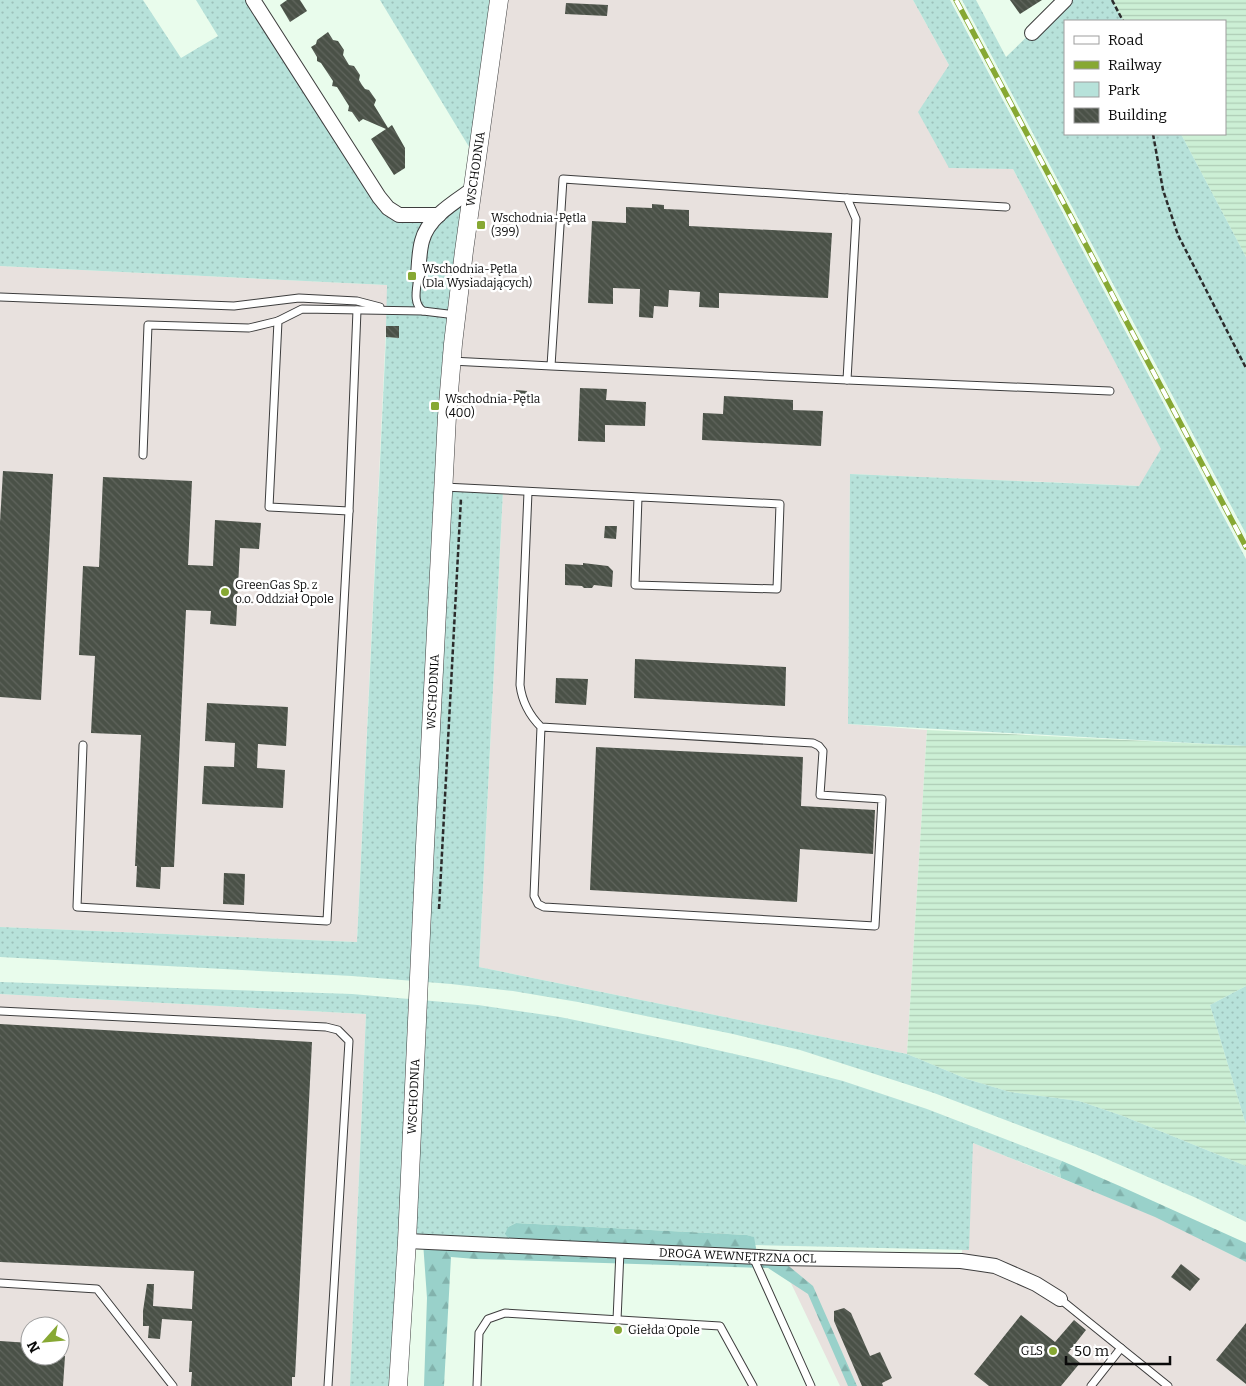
<svg xmlns="http://www.w3.org/2000/svg" width="1246" height="1386" font-family="Bitter,serif">
  <style>
    .industrial { fill: #e8e1de; fill-rule: evenodd }
    .farmland { fill: url(#farmland-rules) }
    .green { fill: url(#green-dots) }
    .forest { fill: url(#forest-firs) }
    .building { fill: url(#building-back-hatch) }
    .lines { fill: none; stroke-linecap: round; stroke-linejoin: round }
    .service-casing { stroke: #3d3d3d; stroke-width: 9 }
    .minor-casing { stroke: #3d3d3d; stroke-width: 16 }
    .tertiary-casing { stroke: #3d3d3d; stroke-width: 19 }
    .path { stroke: #2c2c2c; stroke-width: 2.5; stroke-dasharray: 5 2.5; stroke-linecap: butt }
    .service { stroke: #fff; stroke-width: 7 }
    .minor { stroke: #fff; stroke-width: 14 }
    .tertiary { stroke: #fff; stroke-width: 18 }
    .rail-casing { stroke: #87a833; stroke-width: 5.5 }
    .rail { stroke: #fff; stroke-width: 4; stroke-dasharray: 11; stroke-linecap: butt }
    .poi-dot { fill: #87a833; stroke: #fff; stroke-width: 2 }
    .labels { text-anchor: middle; stroke-width: 5; stroke-linejoin: round; paint-order: stroke }
    .street-label { font-size: 12px; fill: #0a0a0a; stroke: #fff }
    .poi-label { font-size: 12px; fill: #0a0a0a; stroke: #fff; text-anchor: start }
  </style>
  <defs>
    <pattern id="farmland-rules" width="6" height="5" patternUnits="userSpaceOnUse" patternTransform="scale(1.25)"><rect width="6" height="5" fill="#ccefd5"/><path d="M0 2.5h6" fill="none" stroke="#aeccb6"/></pattern>
    <pattern id="green-dots" width="8" height="8" patternUnits="userSpaceOnUse" patternTransform="scale(1.25)"><rect width="8" height="8" fill="#b7e2da"/><path d="M2 2h.1M6 6h.1" fill="none" stroke="#9cc1ba" stroke-width="1.8" stroke-linecap="round"/></pattern>
    <pattern id="forest-firs" width="22" height="20" patternUnits="userSpaceOnUse" patternTransform="scale(1.25)"><rect width="22" height="20" fill="#99d1ca"/><path d="M5 1l3.5 6h-7zM16 11l3.5 6h-7z" fill="#82b2ac"/></pattern>
    <pattern id="building-back-hatch" width="6" height="6" patternUnits="userSpaceOnUse" patternTransform="scale(1.25)"><rect width="6" height="6" fill="#4a5147"/><path d="M-1 5l2 2M0 0l6 6M5-1l2 2" fill="none" stroke="#60655d"/></pattern>
  </defs>
  <rect width="100%" height="100%" fill="#e9fcec"/>
  <g class="industrial">
    <path d="M499,0H913L949,65V168L1013,169L1162,449L1140,486L850,474L848,724L927,730L907,1054L479,967L503,491L443,487Z"/>
    <path d="M0,266L388,285L357,942L0,927Z"/>
    <path d="M0,994L366,1014L350,1386H0ZM30,1326H60V1356H30Z"/>
    <path d="M973,1143L1155,1216L1246,1262V1386H840L779,1258L961,1261Z"/>
  </g>
  <g class="farmland">
    <path d="M1112,0H1246V257L1181,134H1225V21H1123Z"/>
    <path d="M927,730L1246,746V986L1210,1005L1246,1125V1166L1123,1116L1079,1101L1010,1092L967,1079L907,1054Z"/>
  </g>
  <g class="green">
    <path d="M0,0H143L181,58L218,36L196,0H253L388,208L439,215L473,189L443,487L503,490L479,967L907,1054L967,1079L1010,1092L1079,1101L1123,1116L1246,1166V1222L1194,1197L1095,1154L934,1093L800,1050L733,1034L578,1002L513,991L451,984L352,976L0,957V927L357,942L386,337L399,338V327L386,326L387,285L0,266Z"/>
    <path d="M380,0H499L477,160Z"/>
    <path d="M913,0H950L1246,559V746L848,724L850,474L1139,486L1161,449L1013,169L949,168L918,112L949,65Z"/>
    <path d="M962,0H976L1006,57L1065,0H1112L1123,21H1065V134H1181L1246,257V534Z"/>
    <path d="M0,982L352,994L478,1005L560,1017L677,1041L761,1060L843,1081L927,1109L1062,1161L1059,1167L1061,1178L973,1143L969,1250L755,1245L753,1237L747,1235L516,1223L508,1227L515,1246L407,1242L398,1386H350L366,1014L0,994Z"/>
    <path d="M1246,986V1125L1210,1005Z"/>
  </g>
  <g class="forest">
    <path d="M1062,1161L1122,1187L1246,1243V1262L1155,1217L1061,1178L1059,1167Z"/>
    <path d="M516,1223L747,1235L754,1237L756,1248L753,1257L779,1258L813,1286L857,1386H848L808,1294L768,1268L475,1259L451,1257L444,1386H424L427,1298L423,1242L514,1245L505,1234L508,1227Z"/>
  </g>
  <g class="building">
    <path d="M287,0H300L307,11L290,22L280,5Z"/>
    <path d="M1010,0H1042L1020,14Z"/>
    <path d="M566,3L608,5L607,16L565,14Z"/>
    <path d="M328,32L333,40L338,41L344,50L343,55L349,65L354,66L360,75L359,80L362,85L365,89L369,90L376,100L374,105L388,128L392,125L405,148V168L394,175L371,139L386,129L363,119L359,122L352,112L348,111L349,106L337,87L332,86L333,81L321,63L317,61V57L311,47L316,44L317,40Z"/>
    <path d="M652,204L664,205V209L689,210V226L832,233L828,298L719,293V308L699,307L700,292L669,290L668,307L654,306L653,318L639,317L640,289L613,288V304L588,303L592,221L626,223V207L652,208Z"/>
    <path d="M386,326H399V338L386,337Z"/>
    <path d="M580,388L607,389L606,400L646,402L645,426L605,425V442L578,441Z"/>
    <path d="M516,390L527,391L526,401H516Z"/>
    <path d="M724,396L793,400V410L823,411L821,446L702,440L703,413L723,414Z"/>
    <path d="M3,471L53,474L41,700L0,697V522Z"/>
    <path d="M103,477L192,481L188,565L213,566L215,520L261,523L259,549L240,548L236,626L210,624L211,611L186,610L174,867H161L160,889L136,887L137,866H135L141,735L91,733L95,656L79,655L83,566L99,567Z"/>
    <path d="M605,526H617L616,539L604,538Z"/>
    <path d="M583,563L608,566L613,571L612,587L594,585L592,588H584L582,586L565,585V564L583,565Z"/>
    <path d="M635,659L786,667L785,706L634,698Z"/>
    <path d="M556,678L588,679L586,705L555,703Z"/>
    <path d="M207,703L288,707L286,746L258,744L257,768L285,770L283,808L202,804L204,766L234,767L235,743L205,741Z"/>
    <path d="M596,747L803,757L801,806L875,810L873,854L800,849L797,902L590,890Z"/>
    <path d="M224,873L245,874L244,905L223,904Z"/>
    <path d="M0,1024L312,1042L295,1377H292V1386H191L192,1372H189L192,1321L162,1319L160,1339L148,1338L149,1326H143V1311L147,1284H154L153,1306L192,1309L194,1271L0,1262Z"/>
    <path d="M1181,1264L1200,1279L1190,1291L1171,1277Z"/>
    <path d="M844,1308L851,1313L870,1356L880,1352L892,1378L882,1383L883,1386H862L834,1321V1311Z"/>
    <path d="M1021,1315L1055,1342L1074,1320L1086,1330L1068,1353L1080,1363L1061,1386H989L974,1374Z"/>
    <path d="M1246,1323V1384L1216,1360Z"/>
    <path d="M0,1341L30,1343V1356H65L63,1386H0Z"/>
  </g>
  <g class="lines">
    <g class="service-casing">
      <g id="service">
        <path d="M847,198L1006,207"/>
        <path d="M418,276C417,288 412,303 423,311L456,315"/>
        <path d="M0,297L234,306L299,298L357,301L380,307"/>
        <path d="M451,361L551,366L563,179L847,198L856,219L847,380L551,366"/>
        <path d="M847,380L1110,391"/>
        <path d="M143,455L148,325L249,328L278,321"/>
        <path d="M444,487C556,493 668,499 780,504L777,589L635,585L638,497"/>
        <path d="M528,492L520,685C522,701 529,715 541,727L534,896L538,904L544,907L875,926L882,799L820,795L823,751L819,746L813,743L541,727"/>
        <path d="M349,511L269,507L278,321L302,309L423,311"/>
        <path d="M83,745L77,907L327,921L349,511L357,310"/>
        <path d="M0,1011L326,1027L338,1030L349,1041L328,1386"/>
        <path d="M753,1257L811,1386"/>
        <path d="M0,1283L97,1289L173,1386"/>
        <path d="M1060,1299L1168,1386"/>
        <path d="M617,1320L620,1251"/>
        <path d="M477,1386L479,1333L488,1319L505,1313L720,1326L753,1386"/>
        <path d="M1091,1386L1121,1348"/>
      </g>
    </g>
    <g class="minor-casing">
      <g id="minor">
        <path d="M253,0L379,197L388,208L399,215H439"/>
        <path d="M1032,33L1065,0"/>
        <path d="M418,276C419,264 419,252 422,241C428,217 455,202 473,189"/>
        <path id="s1" d="M407,1241L779,1258L961,1261L995,1266L1036,1284L1060,1299"/>
      </g>
    </g>
    <g class="tertiary-casing">
      <g id="tertiary">
        <path id="s2" d="M398,1386L407,1241L425,846L447,416L453,344L464,251L499,0"/>
      </g>
    </g>
    <g class="path">
      <path d="M1112,0L1123,21"/>
      <path d="M1153,134L1163,190L1178,235L1246,368"/>
      <path d="M439,909L461,498"/>
    </g>
    <use href="#service" class="service"/>
    <use href="#minor" class="minor"/>
    <use href="#tertiary" class="tertiary"/>
    <g class="rail-casing">
      <path id="rail" d="M956,0L1246,547"/>
    </g>
    <use href="#rail" class="rail"/>
  </g>
  <g class="poi-dot">
    <rect x="476" y="220" width="10" height="10" rx="2.5"/>
    <rect x="407" y="271" width="10" height="10" rx="2.5"/>
    <rect x="430" y="401" width="10" height="10" rx="2.5"/>
    <circle cx="225" cy="592" r="5"/>
    <circle cx="618" cy="1330" r="5"/>
    <circle cx="1053" cy="1351" r="5"/>
  </g>
  <g class="labels">
    <g class="street-label">
      <text dy="4" stroke="none"><textPath href="#s2" startOffset="1220">WSCHODNIA</textPath></text>
      <text dy="4" stroke="none"><textPath href="#s2" startOffset="695">WSCHODNIA</textPath></text>
      <text dy="4" stroke="none"><textPath href="#s2" startOffset="290">WSCHODNIA</textPath></text>
      <text dy="4" stroke="none"><textPath href="#s1" startOffset="331">DROGA WEWNĘTRZNA OCL</textPath></text>
    </g>
    <g class="poi-label">
      <text x="491" y="222">Wschodnia-Pętla<tspan x="491" dy="14">(399)</tspan></text>
      <text x="422" y="273">Wschodnia-Pętla<tspan x="422" dy="14">(Dla Wysiadających)</tspan></text>
      <text x="445" y="403">Wschodnia-Pętla<tspan x="445" dy="14">(400)</tspan></text>
      <text x="235" y="589">GreenGas Sp. z<tspan x="235" dy="14">o.o. Oddział Opole</tspan></text>
      <text x="628" y="1334">Giełda Opole</text>
      <text x="1043" y="1355" text-anchor="end">GLS</text>
    </g>
  </g>
  <rect x="1064" y="20" width="162" height="115" fill="#ffffff" stroke="#9d9d9d"/>
  <rect x="1074" y="36" width="25" height="8" fill="#ffffff" stroke="#9d9d9d"/>
  <text x="1108" y="45" font-size="15" fill="#0a0a0a">Road</text>
  <rect x="1074" y="61" width="25" height="8" fill="#87a833" stroke="#9d9d9d"/>
  <text x="1108" y="70" font-size="15" fill="#0a0a0a">Railway</text>
  <rect x="1074" y="82" width="25" height="15" fill="#b7e2da" stroke="#9d9d9d"/>
  <text x="1108" y="95" font-size="15" fill="#0a0a0a">Park</text>
  <rect x="1074" y="108" width="25" height="15" fill="url(#building-back-hatch)" stroke="#9d9d9d"/>
  <text x="1108" y="120" font-size="15" fill="#0a0a0a">Building</text>
  <g transform="translate(45 1341) rotate(243)"><circle r="24" fill="#ffffff" stroke="#9d9d9d"/>
  <path d="M0-4L9 19L0 12L-9 19Z" fill="#87a833"/>
  <text y="-8" font-size="14" font-weight="bold" text-anchor="middle" fill="#0a0a0a">N</text>
  </g>
  <path d="M1066 1356v8h104v-8" fill="none" stroke="#0a0a0a" stroke-width="2.5"/>
  <text x="1074" y="1356" font-size="15" fill="#0a0a0a" stroke="#ffffff" stroke-width="4" paint-order="stroke">50 m</text>
</svg>
